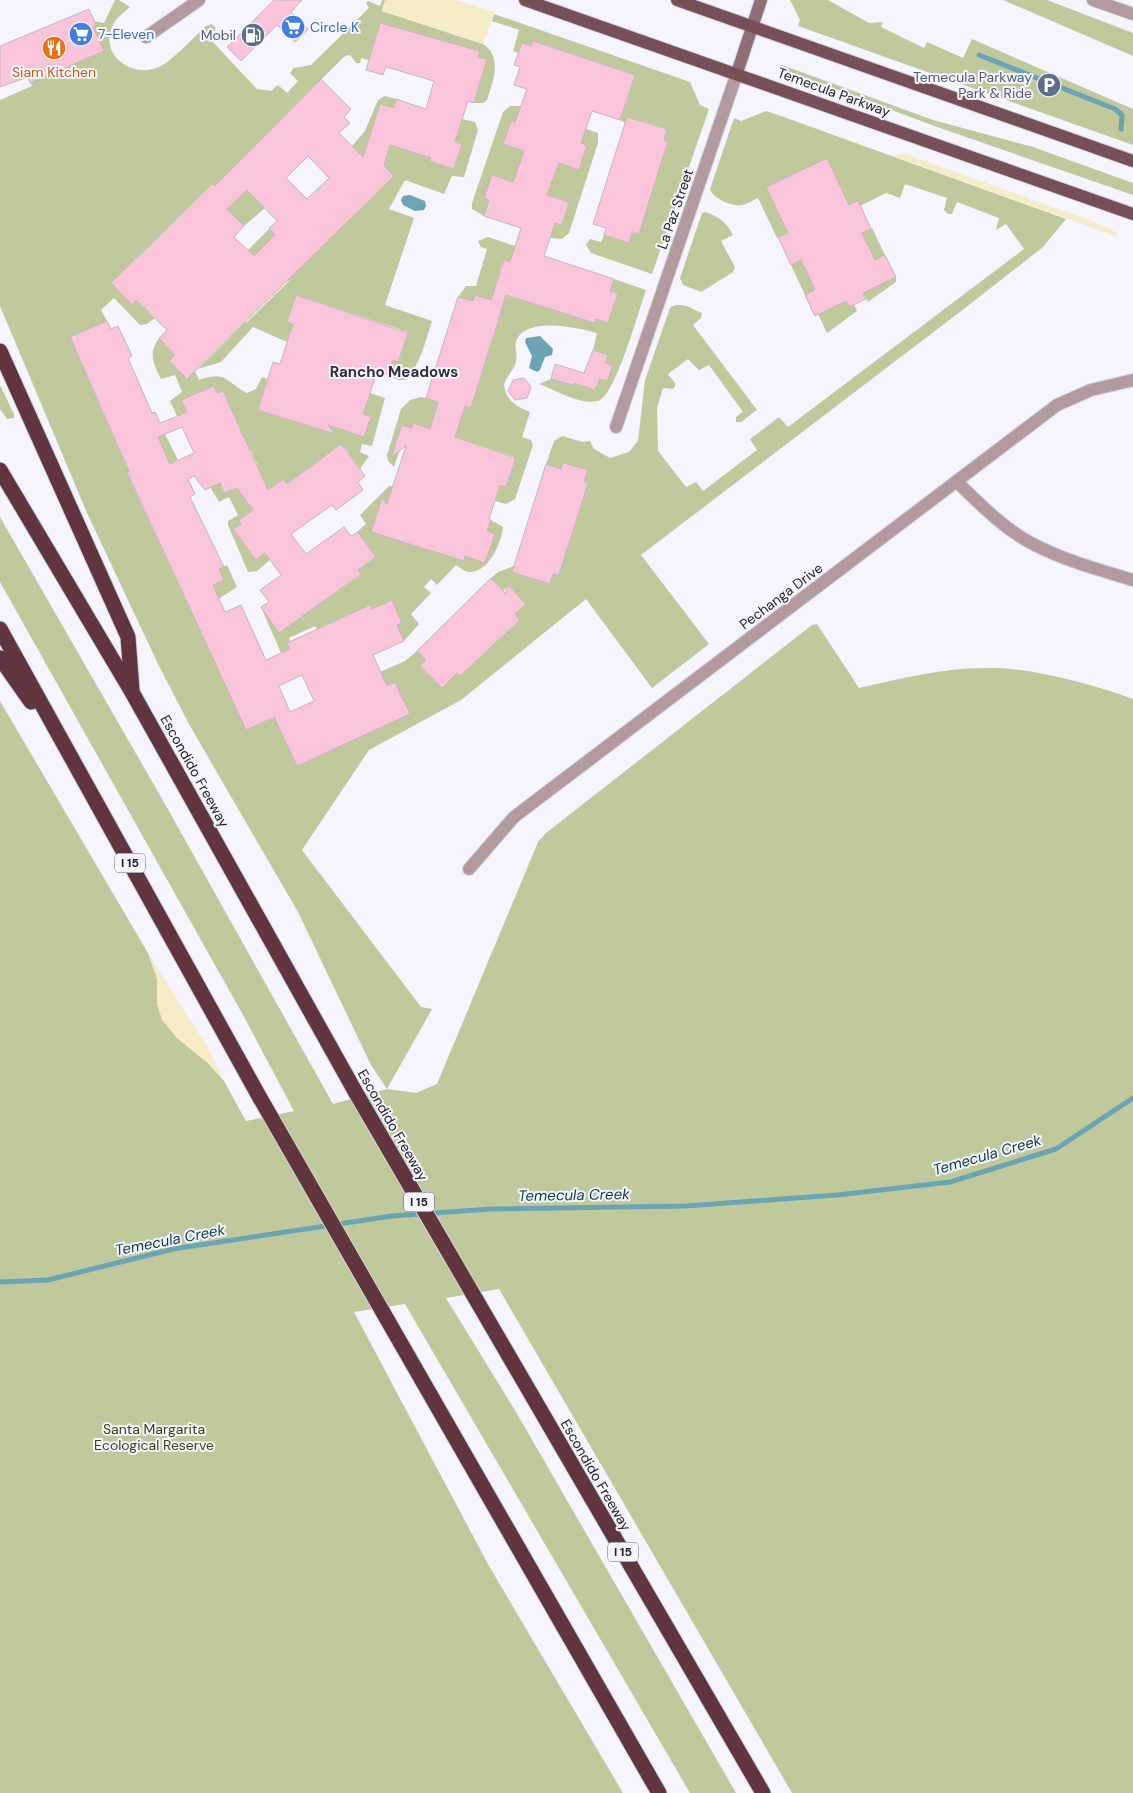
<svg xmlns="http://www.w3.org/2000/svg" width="1133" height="1793" font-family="'DM Sans',sans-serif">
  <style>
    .green { fill: #c0c99c }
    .sand { fill: #f6ecc7 }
    .water { fill: #6ba5b4 }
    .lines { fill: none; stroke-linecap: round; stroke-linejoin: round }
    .stream { stroke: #6ba5b4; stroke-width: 5 }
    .building { fill: #fac5da; stroke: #c3b8bc; fill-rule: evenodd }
    .minor-casing { stroke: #d4d2dc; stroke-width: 14 }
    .secondary-casing { stroke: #d4d2dc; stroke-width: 14 }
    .primary-casing { stroke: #d4d2dc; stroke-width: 14 }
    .motorway-casing { stroke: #d4d2dc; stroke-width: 17 }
    .minor { stroke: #b29a9e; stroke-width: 12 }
    .secondary { stroke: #906e74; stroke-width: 12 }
    .primary { stroke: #774f57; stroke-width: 12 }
    .motorway { stroke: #61353e; stroke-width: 15 }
    .labels { text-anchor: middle; stroke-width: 4; stroke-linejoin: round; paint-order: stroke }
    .shield { fill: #f6f4ff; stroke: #626066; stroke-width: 1 }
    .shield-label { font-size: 12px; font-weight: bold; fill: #222125 }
    .shop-label { font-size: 14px; fill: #366cbe; stroke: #f6f4ff; text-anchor: start }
    .service-label { font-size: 14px; fill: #4e5e75; stroke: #f6f4ff; text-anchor: end }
    .food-label { font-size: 14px; fill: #c56008; stroke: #f6f4ff }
    .street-label { font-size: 14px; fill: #222125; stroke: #f6f4ff }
    .park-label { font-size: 14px; fill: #3a420a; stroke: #f6f4ff }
    .neighbourhood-label { font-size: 15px; font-weight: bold; fill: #302e36; stroke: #f6f4ff }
    .water-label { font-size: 15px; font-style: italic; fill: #053e49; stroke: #f6f4ff }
  </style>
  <rect width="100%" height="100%" fill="#f6f4ff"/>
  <g class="green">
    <path d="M115,0H119L130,7C125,12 118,16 114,23C97,54 131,79 159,67C171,62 195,36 206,26L212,24L216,28L210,39L257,89L271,91L278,85L287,93L298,81L290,73L294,68L311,65L369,8L366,3L368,1L380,6L382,0H385L382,11L483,44C503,57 493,81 487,100L483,103H474L487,59L478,57L480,51L380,23L369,60L361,58L360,63H356L350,55L345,56L285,115L239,197L247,190L265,208L244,226L227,209L233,204L212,184L112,283L132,305L136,300L155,318L147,324L140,325L114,298L101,310L107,321L70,337L125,463L162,448L158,437L165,434L178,460L157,469L127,473L185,598L223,580L219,569L227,565L237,587L220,598L219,600L246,730L273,718L279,710L282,735L297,766L409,714L395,683L387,686L380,672L405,661L417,651L426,660L420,666L442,688L457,673L460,676L519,620L515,614L508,586L503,591L491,578L498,572L514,566L527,569L525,576L549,584L553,574L559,575L588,483L584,481L588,470L563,463L561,469L546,464L554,441L562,436L583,442L590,441L594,449L610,458L629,452L638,441L645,380L670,308C680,300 691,309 702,313L701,318L693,325L757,410L741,422H736V417L743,412L709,365L699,370L688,359L668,374L675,383V386L673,389L663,388L657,408L658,451L686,487L696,482L703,491L757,450L750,439L779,417L788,427L1024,249L1006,224L996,230L999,218L957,202L952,214H948L944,210L947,198L905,184L900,198L886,193L860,206L857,201L849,205L835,176L766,187L788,233L777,238L758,198C753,200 748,204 742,205C733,207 713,199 710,189L734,118L741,121L766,111L781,116L1066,219L1043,247L969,305L641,555L709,644L652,688L586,599L461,700L369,750L302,850L421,1007L432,1009L387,1089L416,1093L437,1084L538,842L546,833L812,625L817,624L859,688C902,678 947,667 991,668C1033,668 1094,685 1133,699V1793H792L499,1289L446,1298L516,1412L736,1793H690L405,1304L354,1312L489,1566L623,1793H0V701L148,953L157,978V1004L177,1038L208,1063L224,1081L246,1121L294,1111L243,1015L0,582V517L165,804L333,1104L387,1089L371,1065L298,912L190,726L159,666L87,513L0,306V100L32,86L30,82L103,50L93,27L96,25L94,21L104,23Z"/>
    <path d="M790,0H828L869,23L883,22L881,27L924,48L927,42L963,58L972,39L1133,109V145L798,26L800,20Z"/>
    <path d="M1003,0H1047L1133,33V56Z"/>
    <path d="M494,14L690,82L700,105L709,109L652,274L591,253L586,245L590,239L601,242L604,235L629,243L667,129L643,121L626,123L615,118L626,104L635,75L533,41L531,46L522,43L518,53L513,51L519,30L492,21Z"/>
    <path d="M782,65L933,120L1033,147L1133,183V195L937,127L779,68L778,66Z"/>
    <path d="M385,96L396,99L394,108L380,104L369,137L377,147L388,151L390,145L413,152L433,151L430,161L454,169L462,144L455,142L462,119L475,122L478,130L464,177L452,176L444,194L405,180L389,209L414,218L385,305L432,321C425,342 421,364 405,380H398L388,375L393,360L399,361L408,332L306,298L304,303L295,300L287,322L293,324L287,342L253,327L221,362L198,369L231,337L226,332L241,318L246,323L289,281L269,261L264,266L248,250L269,229L275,235L267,244L305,263L394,176L374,156L368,162L352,146L365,131L378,100Z"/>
    <path d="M510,106H521L598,133V143L569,233L562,239L550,238L555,223L562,225L569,203L513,182L484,198L489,200L484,216L472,209V203L503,112Z"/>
    <path d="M705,212C719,217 726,221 733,235L721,241L735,267L733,272L701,292L683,285L680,278L702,213Z"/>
    <path d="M872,228L885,255L875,260L862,233Z"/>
    <path d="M488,237L515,246L510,262L503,261L496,284L510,289L508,296L586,320L588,316L608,323L618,294L610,291L614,279L646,290C639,310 615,397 598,401C579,405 556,390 539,384L551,379L573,385L574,383L595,390L600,379L607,381L612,366L605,363L607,355L593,350L597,333C579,328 524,315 516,342C514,348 518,355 516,361C515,369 506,376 504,385C506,401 516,406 530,412L522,437L531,440L533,445L515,499L506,504L495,501L500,485L515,457L413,423L412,428L402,425L394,447L400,450L394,467L388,461L387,455L401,409L410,400L421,397L471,408L500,316L475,296L473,301L458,297L466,286H476L487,249L481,247L478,241Z"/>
    <path d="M801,260L815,290L805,295L791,265Z"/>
    <path d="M896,277V282L868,302L862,290Z"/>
    <path d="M846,301L854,304L857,311L827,333L818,314Z"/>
    <path d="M159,338L175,355L169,361L187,379L195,371L199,380C226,370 226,382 247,393L256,389L262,377L267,379L258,410L327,432L330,426L364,436L363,414L370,393L385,398L372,446L362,444L360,452L369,456L360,469L345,448L338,453L335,449L287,484L283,479L249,504L253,510L239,520L241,524L234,529L256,560L265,553L270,560L257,571L248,572L228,525V521L238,515L229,497L219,502L210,487L220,483L224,493L257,479L253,469L258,466L251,450L244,453L245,441L223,391L217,393L214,386L182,400L187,412L177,416L170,401L182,392L175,375L161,379C153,363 148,354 159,338Z"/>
    <path d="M0,385L14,414V418L7,419L0,409Z"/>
    <path d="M389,486H393L387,503L381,501L373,524L485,563L495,534L487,531L491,520L503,527C502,543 486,578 465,571C462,570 459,566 456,565L437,585L431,579L424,587L431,593L411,614L419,624L404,641L397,625L402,623L392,601L372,609L370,605L317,629L315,626L289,638L292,648L281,653L261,607L306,613L361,575L358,570L375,557L357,532L366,524L360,515Z"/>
  </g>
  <g class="sand">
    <path d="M385,0H456L495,12L483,44L382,11Z"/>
    <path d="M903,153L1092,221L1118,233L1115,236L893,156Z"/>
    <path d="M148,953L208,1048L224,1081L208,1063L177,1038L162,1020L157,1004V978Z"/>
  </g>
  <g class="water">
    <path d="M410,195L425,201L426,206L424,210L415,211L403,205L401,200L403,196Z"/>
    <path d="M540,336L553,349L552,355L545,357L540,370L537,372L529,368L532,356L525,342L526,338Z"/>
  </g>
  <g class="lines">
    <g class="stream">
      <path d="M979,55L1115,109L1122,115L1121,129"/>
      <path d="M0,1282L48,1280L173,1249L392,1216L491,1209L686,1206L837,1195L950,1182L1056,1149L1133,1098"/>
    </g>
  </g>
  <g class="building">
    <path d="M274,0H302L291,12L308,29L295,42L277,25L241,61L227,47Z"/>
    <path d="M89,9L96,25L93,27L104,51L30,83L28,77L0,87V46Z"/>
    <path d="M380,23L480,51L478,57L487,59L474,103L468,101L455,142L462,144L454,169L429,161L431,158L390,145L384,166L394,176L187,379L169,361L175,355L159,338L167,330L136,300L132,305L111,283L212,184L215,186L321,79L351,109L344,117L350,123L339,133L363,157L380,104L394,108L396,99L426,109L434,81L386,67L383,75L366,70ZM308,156L329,178L307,199L286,178ZM247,190L277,221L269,228L275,235L254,256L234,237L244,226L227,209Z"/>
    <path d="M533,41L635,75L620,120L592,111L581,143L587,146L579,170L559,163L547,195L569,202L562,225L555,223L544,256L614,279L610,291L618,293L608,323L596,319L595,323L506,295L471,408L465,406L455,437L516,458L506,487L500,485L489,519L491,520L487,531L495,534L485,563L465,556L464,561L371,532L382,498L387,504L406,446L391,457L402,425L412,428L413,423L430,429L438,402L426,398L458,297L473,301L475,295L491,300L504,260L510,262L521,228L484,216L489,200L484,198L492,175L513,182L524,151L503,144L511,121L515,122L527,89L514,85L520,67L514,65L522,43L531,46Z"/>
    <path d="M627,117L667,129L664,140L668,141L639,234L632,232L629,243L604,235L606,228L593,224Z"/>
    <path d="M827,158L849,205L858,200L871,229L862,233L875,260L885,255L896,277L863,293L866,299L849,307L846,301L815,316L805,295L815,290L801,260L791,265L778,237L788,233L766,187Z"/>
    <path d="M296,295L408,333L398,362L393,360L388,375L377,372L363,414L371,417L364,437L328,425L335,434L258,410L273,362L280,364L293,324L287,322Z"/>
    <path d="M107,321L111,329L118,326L132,356L128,358L152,413L155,412L160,423L187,412L181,400L214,386L217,393L223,391L268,490L283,479L287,484L341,444L365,476L358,482L363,490L336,510L332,505L291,534L306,554L344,527L351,536L358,532L376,557L358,570L361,574L279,633L261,607L269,602L260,590L281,575L265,553L256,560L233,529L241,524L239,520L253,510L237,488L224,493L220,483L205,490L194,476L188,479L195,494L190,497L224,567L219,569L224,580L213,585L225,612L241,605L266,660L290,649L287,643L370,605L372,609L392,600L402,623L397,625L404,641L373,655L387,686L395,682L410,714L297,766L274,717L246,730L127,472L129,471L70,337ZM182,427L194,453L170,464L158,437ZM302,675L314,701L290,712L279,686Z"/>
    <path d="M593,350L608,355L605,363L613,366L607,381L600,379L595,390L574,383L573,385L551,379L555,364L584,373Z"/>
    <path d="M524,378L531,387L527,398L515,400L508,391L513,380Z"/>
    <path d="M563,463L588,470L584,481L588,483L559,575L553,574L550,584L512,572L546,464L561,469Z"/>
    <path d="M491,578L505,593L508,585L526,604L515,614L520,620L460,676L457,673L442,688L420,665L426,660L417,651Z"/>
  </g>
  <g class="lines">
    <g class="minor-casing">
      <g id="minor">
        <path d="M1093,0L1133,14"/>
        <path d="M146,37L199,0"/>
        <path d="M616,427L737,73"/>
        <path d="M957,482C980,504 1003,528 1031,543C1063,560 1099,570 1133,580"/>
        <path d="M469,869L514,817L1057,405L1091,390L1133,380"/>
      </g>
    </g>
    <g class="secondary-casing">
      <path id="secondary" d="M737,73L761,0"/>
    </g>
    <g class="primary-casing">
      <g id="primary">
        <path d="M525,0L1133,214"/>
        <path d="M677,0L1133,161"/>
      </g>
    </g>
    <g class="motorway-casing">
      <g id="motorway">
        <path d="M0,351L128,637L132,690"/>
        <path d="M0,470L133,694L356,1093L763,1793"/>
        <path d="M0,629L260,1098L659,1793"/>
        <path d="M0,658L31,702"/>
      </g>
    </g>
    <use href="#minor" class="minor"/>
    <use href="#secondary" class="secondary"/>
    <use href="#primary" class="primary"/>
    <use href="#motorway" class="motorway"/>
  </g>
  <defs>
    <g id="supermarket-disc" transform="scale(1.25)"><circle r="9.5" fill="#3f7fe0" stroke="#f6f4ff"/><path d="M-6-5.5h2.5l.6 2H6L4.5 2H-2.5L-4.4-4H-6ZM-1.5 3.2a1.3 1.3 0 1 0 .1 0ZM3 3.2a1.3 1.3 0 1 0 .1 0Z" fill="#fff"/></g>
    <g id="fuel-disc" transform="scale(1.25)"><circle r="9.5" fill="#5c6f8a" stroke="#f6f4ff"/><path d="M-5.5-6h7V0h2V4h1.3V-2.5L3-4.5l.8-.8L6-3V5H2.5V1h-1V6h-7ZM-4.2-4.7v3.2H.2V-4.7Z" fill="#fff"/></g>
    <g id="restaurant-disc" transform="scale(1.25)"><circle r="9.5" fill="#e8710a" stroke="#f6f4ff"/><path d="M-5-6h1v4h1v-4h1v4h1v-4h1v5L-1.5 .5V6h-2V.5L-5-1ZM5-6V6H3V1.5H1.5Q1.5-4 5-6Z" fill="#fff"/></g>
    <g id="parking-disc" transform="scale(1.25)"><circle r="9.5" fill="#5c6f8a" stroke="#f6f4ff"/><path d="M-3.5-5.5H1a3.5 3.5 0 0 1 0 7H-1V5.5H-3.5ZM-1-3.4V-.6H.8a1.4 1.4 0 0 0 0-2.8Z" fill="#fff"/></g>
  </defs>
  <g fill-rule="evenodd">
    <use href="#supermarket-disc" x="293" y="27"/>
    <use href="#supermarket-disc" x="81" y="34"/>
    <use href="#fuel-disc" x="253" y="35"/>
    <use href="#restaurant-disc" x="54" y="48"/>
    <use href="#parking-disc" x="1049" y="85"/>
  </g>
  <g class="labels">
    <g class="shield">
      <rect x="115" y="853.5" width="30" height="19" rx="4"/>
      <rect x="404" y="1192.5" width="30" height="19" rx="4"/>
      <rect x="608" y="1542.5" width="30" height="19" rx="4"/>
    </g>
    <g class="shield-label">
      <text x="130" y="867">I 15</text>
      <text x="419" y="1206">I 15</text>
      <text x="623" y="1556">I 15</text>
    </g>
    <g class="shop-label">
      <text x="310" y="32">Circle K</text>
      <text x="98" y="39">7-Eleven</text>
    </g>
    <g class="service-label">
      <text x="236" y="40">Mobil</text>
      <text x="1032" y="82">Temecula Parkway<tspan x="1032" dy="16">Park &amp; Ride</tspan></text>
    </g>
    <g class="food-label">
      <text x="54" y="77">Siam Kitchen</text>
    </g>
    <g class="street-label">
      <text transform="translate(834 92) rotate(20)" y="5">Temecula Parkway</text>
      <text transform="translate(675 209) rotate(-71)" y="5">La Paz Street</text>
      <text transform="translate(781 596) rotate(-37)" y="5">Pechanga Drive</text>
      <text transform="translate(195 771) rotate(61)" y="5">Escondido Freeway</text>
      <text transform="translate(393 1125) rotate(60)" y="5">Escondido Freeway</text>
      <text transform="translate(596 1475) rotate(60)" y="5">Escondido Freeway</text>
    </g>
    <g class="park-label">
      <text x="154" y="1434">Santa Margarita<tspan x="154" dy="16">Ecological Reserve</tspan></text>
    </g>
    <g class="neighbourhood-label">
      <text x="394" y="377">Rancho Meadows</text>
    </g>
    <g class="water-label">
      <text transform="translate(987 1155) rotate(-16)" y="5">Temecula Creek</text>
      <text transform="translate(574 1195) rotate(-1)" y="5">Temecula Creek</text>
      <text transform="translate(170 1240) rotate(-11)" y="5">Temecula Creek</text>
    </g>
  </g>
</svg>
